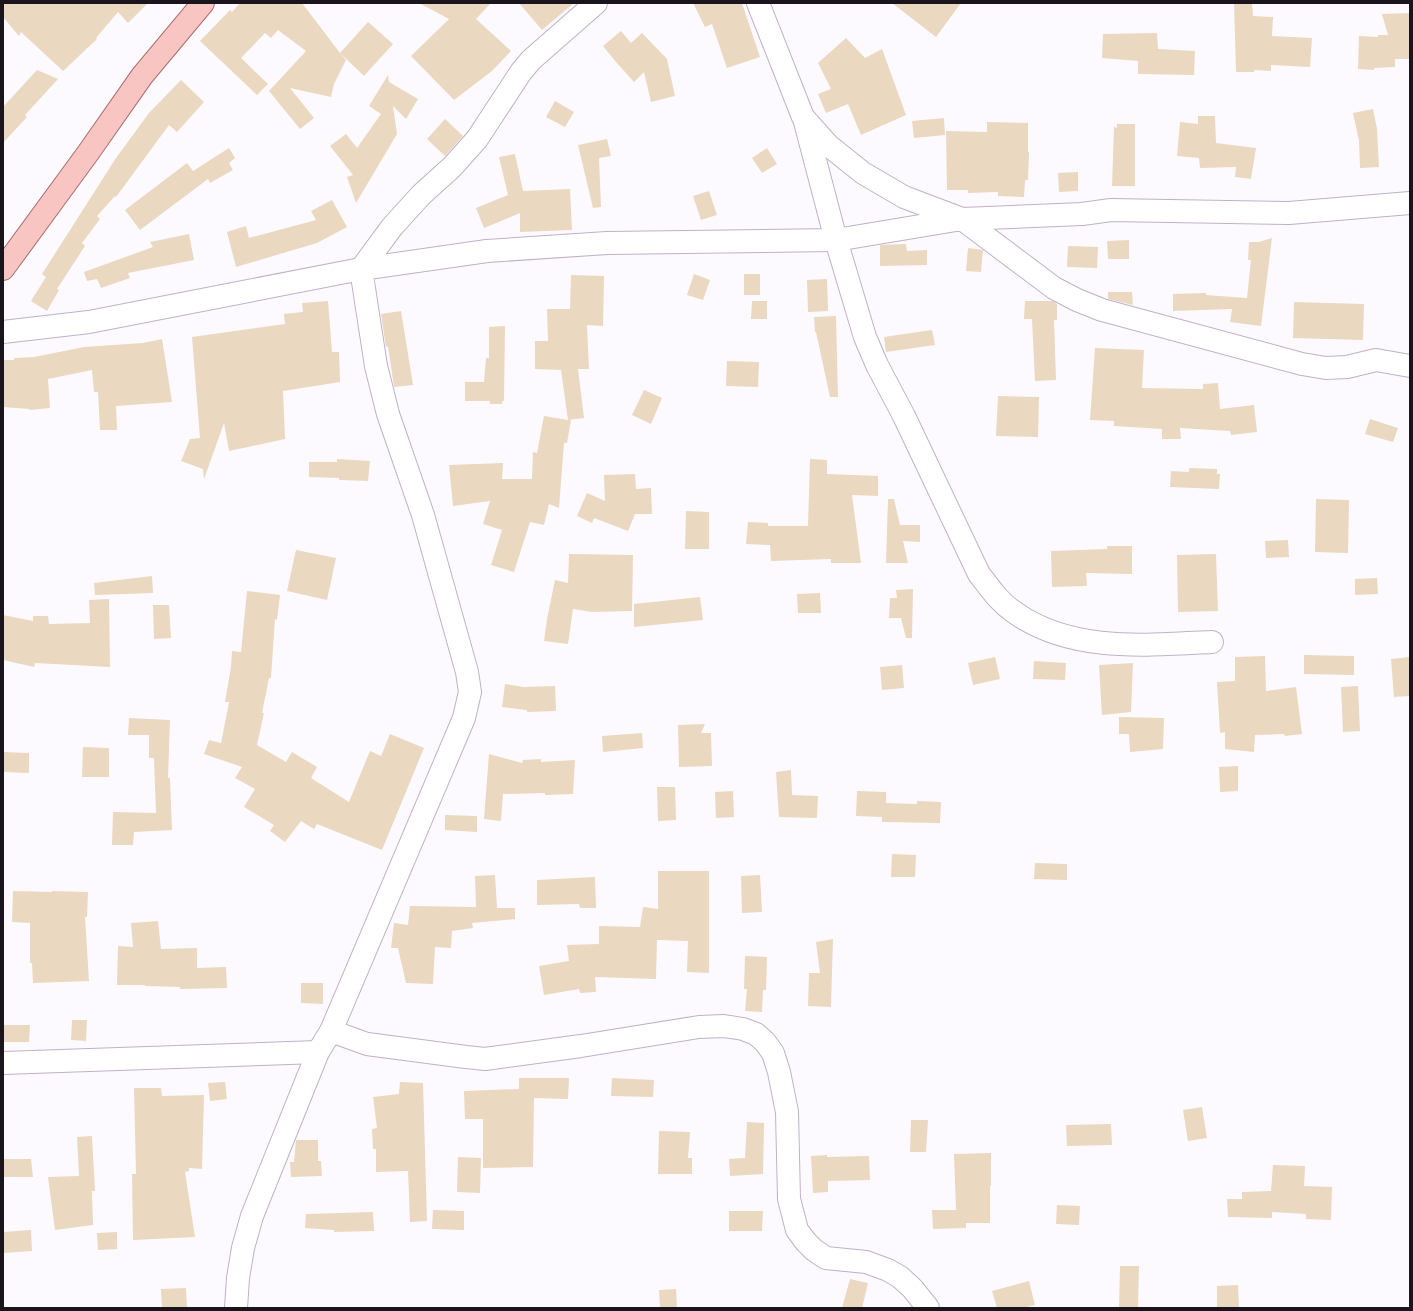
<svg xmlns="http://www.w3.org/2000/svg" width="1413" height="1311" font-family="Jost,sans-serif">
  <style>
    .building { fill: #ead8c1 }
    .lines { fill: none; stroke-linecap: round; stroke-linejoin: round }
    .street-casing { stroke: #c1b0c7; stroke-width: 24 }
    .primary-casing { stroke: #a86e6d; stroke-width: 24 }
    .street { stroke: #fff; stroke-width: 22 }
    .primary { stroke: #f9c5c2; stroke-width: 22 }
  </style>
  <rect width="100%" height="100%" fill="#fdfaff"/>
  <g class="building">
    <path d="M3,3H148L128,23L118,12L96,38L97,39L63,71L21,32L19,36L3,17Z"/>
    <path d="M240,3H302L340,53L368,22L393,44L364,76L340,53L346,60L334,84L331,97L290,88L314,118L300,129L269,91L306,51L278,30L271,38L265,33L241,58L268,84L257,95L200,41L230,10L232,12Z"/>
    <path d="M419,3H491L476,19L511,51L492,71L454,100L411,56L449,19Z"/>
    <path d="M519,3H574L542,30Z"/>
    <path d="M693,3H742L760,57L727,68L712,24L705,27Z"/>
    <path d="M892,3H961L936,37Z"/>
    <path d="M1234,3H1252L1253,16L1273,17L1272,36L1312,38L1310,67L1271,65V71L1254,70V72H1236Z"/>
    <path d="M1410,13V59H1395V67L1374,68V70L1358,69L1359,36L1378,37V35H1388L1382,14Z"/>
    <path d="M621,31L631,43L642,33L667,59L675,96L651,102L644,72L634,82L616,62L603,46Z"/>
    <path d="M1157,33L1158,49L1195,51L1194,75L1138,74V61L1102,58L1103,34Z"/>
    <path d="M846,38L865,58L882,49L906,115L861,135L848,104L826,113L818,94L831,89L818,63Z"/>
    <path d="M37,70L58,79L25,115L27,117L3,143V107Z"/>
    <path d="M388,75L389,82L418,99L406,119L393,106L397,134L356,203L347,177L353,175L330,146L346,134L357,148L381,114L369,106Z"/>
    <path d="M181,80L204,102L177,132L169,125L116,197L115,196L97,216L100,219L82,243L85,246L57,289L59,290L47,311L31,301L46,277L42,274L116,158L149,113Z"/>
    <path d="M555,101L574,112L565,127L546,117Z"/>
    <path d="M1373,109L1377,129L1379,167L1360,168L1359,141L1353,113Z"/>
    <path d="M1198,116H1215L1216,143L1256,148L1251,179L1235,177L1236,167L1200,168L1199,158L1177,156L1180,122L1198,124Z"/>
    <path d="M944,118L945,135L914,138L912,121Z"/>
    <path d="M445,119L463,136L445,156L427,139Z"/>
    <path d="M987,122L1028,123V152H1029L1028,180H1025L1024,197L998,196V192L968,193V190H947L946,131L987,132Z"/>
    <path d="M1117,124H1135V186H1112L1114,127L1117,128Z"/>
    <path d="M607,139L611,156L599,158L601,207L593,208L578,145Z"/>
    <path d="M229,148L235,158L229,163L233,170L210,183L208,179L140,230L125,210L187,163L193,171Z"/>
    <path d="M767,148L777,164L762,173L752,158Z"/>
    <path d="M515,154L523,191L570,189L572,230L520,232V213L484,228L476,208L508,195L499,157Z"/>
    <path d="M1078,172V191L1059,192L1058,173Z"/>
    <path d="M709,191L717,215L701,220L693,196Z"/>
    <path d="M332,200L347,227L317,243L236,267L227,232L246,226L249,238L316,220L311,211Z"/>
    <path d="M189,234L194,260L128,273L130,278L101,288L97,279L87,281L84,272L153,247L150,242Z"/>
    <path d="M1272,238L1261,326L1230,322L1232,309L1173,311V294L1206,293V295L1247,298L1251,260H1248L1249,242H1259Z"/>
    <path d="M1129,240V259H1108L1107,241Z"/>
    <path d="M906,244L907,251L927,250V265L880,266V245Z"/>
    <path d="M1068,246L1098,247L1097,268L1067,267Z"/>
    <path d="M968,248L983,250L981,272L966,271Z"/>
    <path d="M694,274L710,280L703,300L687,295Z"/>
    <rect x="744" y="274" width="16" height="21"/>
    <path d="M571,275L604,276L603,326L587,325L589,369H578L584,418L568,420H571L567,443H564L559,508L549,504L544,525L530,522L514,572L491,565L502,530L483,524L490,501L453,506L449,465L503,463L502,479H532L533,452L537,453L544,416L568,420L561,370L535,369V341H548L547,309H570Z"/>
    <path d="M827,279L828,311L808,312L807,280Z"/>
    <path d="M1108,292H1132L1133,305L1108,299Z"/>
    <path d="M328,301L332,352H339L340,382L283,391L285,439L229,451L224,423L204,479L203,469L181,461L190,439L200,438L192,337L285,324L284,314L303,312L302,303Z"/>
    <path d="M752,301H767V319H751Z"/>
    <path d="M1025,301H1053L1057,304V320H1054L1056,380L1035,381L1032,319H1024Z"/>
    <path d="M1294,302L1364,304L1363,340L1293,338Z"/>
    <path d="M401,311L413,385L394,387L388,346L386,347L381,314Z"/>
    <path d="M836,316L838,397H830L816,332H815L814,317Z"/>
    <path d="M505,326L504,401H502V404H490V401H465V382H484L486,358H489V327Z"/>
    <path d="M932,330L935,345L886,352L884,337Z"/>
    <path d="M162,339L172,402L116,406L117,430H100L98,392H94L92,370L48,379L50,408L30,410V409L3,407V360H14V358L34,357L84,347L143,343Z"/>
    <path d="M1095,348L1144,350L1142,388L1203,389V384L1218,383L1220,409L1254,405L1257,432L1231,435L1230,431L1180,428L1181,439H1162V429L1114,426V421L1090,420Z"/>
    <path d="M727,361L759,362L758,387L726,386Z"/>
    <path d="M644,390L662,398L651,424L632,415Z"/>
    <path d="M998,396L1039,397L1038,437L996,436Z"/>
    <path d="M1370,419L1398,428L1393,442L1365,434Z"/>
    <path d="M337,459L370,461L368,481L339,480V478L309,477V462H337Z"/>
    <path d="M810,459L827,460V474L878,476V496L852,495L861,563H831V559L771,561L770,545L746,544L748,522L768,523V526H808Z"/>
    <path d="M1189,468L1217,469V474H1220L1219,489L1170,487L1171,471L1189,472Z"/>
    <path d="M635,474L636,489L651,488L652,514H635L628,531L594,518L592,523L577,516L587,493L605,501L604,475Z"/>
    <path d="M888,499H894L900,525H920V542L903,541L908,563H886Z"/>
    <path d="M1316,499L1349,500L1348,553L1315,552Z"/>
    <path d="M686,511L709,512V549H685Z"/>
    <path d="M1288,540L1289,557L1266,558L1265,541Z"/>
    <path d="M1107,546H1132V574L1086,573L1087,586L1052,587L1051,551L1107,549Z"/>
    <path d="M296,550L336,558L327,600L287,591Z"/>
    <path d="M569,554L633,555L632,611L592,612L573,609L568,644L544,641L547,619L555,580L568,583Z"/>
    <path d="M1216,554L1218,611L1178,612L1177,555Z"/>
    <path d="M152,576L153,593L95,595L94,583Z"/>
    <path d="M1377,578L1378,594L1355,595V579Z"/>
    <path d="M913,589L912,638H906L901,618H889L890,598H897L896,590Z"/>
    <path d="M247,591L280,595L277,620L275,619L271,678H269L262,713H264L257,745L286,762L292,752L317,767L311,778L349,802L370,751L381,756L390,734L424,748L382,850L317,824L314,829L301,821L285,842L270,831L274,825L244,807L255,789L235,778L242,767L204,754L209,740L221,743L229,702H225L231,667L232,651L241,652Z"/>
    <path d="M820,593L821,613H798L797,594Z"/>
    <path d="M700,597L703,620L634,627V604Z"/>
    <path d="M109,599L110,667L35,663L34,667L3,660V615L33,621V616H48L49,624L90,623L89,600Z"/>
    <path d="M153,605H169L171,638L154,639Z"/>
    <path d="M1304,655L1354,656V675L1304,674Z"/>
    <path d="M1265,656L1266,691L1296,687L1302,734L1285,736L1284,734L1255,735L1254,752L1225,749V732L1220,733L1217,682L1235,681V657Z"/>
    <path d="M995,657L1000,679L973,685L968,663Z"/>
    <path d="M1410,657V696L1394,697L1391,659Z"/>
    <path d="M1034,661L1066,663L1065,680L1033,679Z"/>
    <path d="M1133,663L1131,712L1102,715L1099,665Z"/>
    <path d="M902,665L904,688L882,690L880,667Z"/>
    <path d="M505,684L524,687L555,686L556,711L527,712V710L502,707Z"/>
    <path d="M1358,686L1360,731L1343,732L1341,687Z"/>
    <path d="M1119,717L1164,718L1163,749L1130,752L1129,734H1119Z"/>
    <path d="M129,718L170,720L168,778H170L172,830L134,832L133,845H112L113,812L156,813L154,758H149V735H128Z"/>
    <path d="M705,724L701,733H711L712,766L679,767L678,725Z"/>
    <path d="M642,733L643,748L603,752L602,736Z"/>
    <path d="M83,747L109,748V777H82Z"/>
    <path d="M3,752L29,753V773L3,772Z"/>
    <path d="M489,754L522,763L523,760L541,759V762L575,760L573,794L545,795V793L503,794L501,821L484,819Z"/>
    <path d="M1238,766V791L1220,792L1219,767Z"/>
    <path d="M791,770L792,795L818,796L817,818L779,817L776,772Z"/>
    <path d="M657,787H675L676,820L658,821Z"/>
    <path d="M733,791L734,817L716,818L715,792Z"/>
    <path d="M857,791L886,792V803L917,804V801L941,802L940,823L882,822V817L856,816Z"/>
    <path d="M445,815L477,816V832L445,830Z"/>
    <path d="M892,854L916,855L915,877H891Z"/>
    <path d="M1035,863L1067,864V880L1034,879Z"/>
    <path d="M658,871H709V973L687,972L688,941L657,940L656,979L595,977L596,992L580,993L579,989L544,995L539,966L569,961L567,945L599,944V926L640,927L643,907L658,909Z"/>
    <path d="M495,875L497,908H515V919L472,923L473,928L452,931L451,948L435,947L433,984L406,983L398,948H391L394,923L408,925L410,906L476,907L475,876Z"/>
    <path d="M760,875L762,912L742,913L741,876Z"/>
    <path d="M595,877L596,908H580L579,904L537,905V880Z"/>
    <path d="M13,891L52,892V891L88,892L87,917H85L89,981L33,983L32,963H30V923L12,922Z"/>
    <path d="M158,921L161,949L197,948V968L226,967L227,988L180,989V987L145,986V985H117L118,946L133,947L131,923Z"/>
    <path d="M833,939L831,1007L808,1006L809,973H820L816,942Z"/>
    <path d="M745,956L767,957L766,990H763L762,1012L745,1011L747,989H744Z"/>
    <path d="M301,983H323V1004L301,1003Z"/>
    <path d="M72,1020H87L86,1041L71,1040Z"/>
    <path d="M3,1025H30L29,1042H3Z"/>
    <path d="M519,1078H569L568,1099L534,1098L533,1167L483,1168V1119H465L464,1091L519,1089Z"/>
    <path d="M612,1078L654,1080L653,1097L611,1096Z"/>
    <path d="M225,1082L227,1099L210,1101L208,1083Z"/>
    <path d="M400,1082L423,1083L427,1221L410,1222L408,1171L376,1172V1149H373L372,1129L377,1128L373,1097L399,1094Z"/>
    <path d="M134,1088H161L162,1096L204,1095L202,1169L189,1168V1171L185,1172L195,1237L133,1240L132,1174H136Z"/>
    <path d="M1202,1107L1207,1138L1188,1141L1183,1110Z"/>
    <path d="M911,1120H928L926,1152H910Z"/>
    <path d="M747,1122L764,1123L763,1174L730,1176L729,1159L745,1158Z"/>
    <path d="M1111,1124L1112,1145L1067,1146L1066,1125Z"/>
    <path d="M659,1131L690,1132L688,1158H692V1174H658Z"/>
    <path d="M92,1136L95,1191H92L93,1225L55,1230L48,1177L79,1176L77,1137Z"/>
    <path d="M296,1140H318V1161H321L322,1176L291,1177L290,1162H294Z"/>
    <path d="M991,1153V1186H990V1223H966V1228L933,1229L932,1210H956L954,1154Z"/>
    <path d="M827,1155V1157L869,1156L870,1180L828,1181V1192L813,1193L811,1156Z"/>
    <path d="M458,1157L481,1158L480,1193L457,1192Z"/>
    <path d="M3,1159H31L33,1177H3Z"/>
    <path d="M1273,1165L1305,1166L1304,1186L1332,1187L1331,1220L1306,1219V1214L1272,1212V1218L1228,1217L1227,1199H1242V1192L1271,1191Z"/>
    <path d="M1057,1205L1080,1206L1079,1225L1056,1224Z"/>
    <path d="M433,1210L464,1211V1230L432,1229Z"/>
    <path d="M729,1211H763L762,1231H729Z"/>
    <path d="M373,1212L374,1231L334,1232V1230L305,1228L306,1214Z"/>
    <path d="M31,1230L32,1251L3,1253V1232Z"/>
    <path d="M117,1232V1249L98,1250L97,1233Z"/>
    <path d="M1120,1266H1139L1138,1308H1119Z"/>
    <path d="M850,1279L868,1283L862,1308H842Z"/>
    <path d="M1029,1281L1035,1305L1022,1308H997L992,1291Z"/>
    <path d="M1238,1285L1239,1308H1217V1286Z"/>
    <path d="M186,1288L187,1308H162L161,1289Z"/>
    <path d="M676,1289L677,1308H660L659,1290Z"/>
  </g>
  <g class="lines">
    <g class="street-casing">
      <g id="street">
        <path d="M758,3L803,117L828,145L863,173L904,197L962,219L1082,214L1111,210L1289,213L1410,203"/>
        <path d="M805,122L836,240L865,337L877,365L904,416L979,574C990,588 999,602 1014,612C1071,653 1146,645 1212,642"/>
        <path d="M3,332L89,322L361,269L392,227L421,195L452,167L477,139L521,72L531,60L596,3"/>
        <path d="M331,1031L367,1044L466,1057L485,1059L581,1046L699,1027L724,1026L743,1029L756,1034L765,1042L773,1053L779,1072L787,1112L789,1199L797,1230L806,1242L814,1250L826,1258L866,1262L888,1270L900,1277L913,1289L928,1308"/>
        <path d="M3,1063L318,1052"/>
        <path d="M236,1308L238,1278L243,1248L252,1216L318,1052L331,1031L464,718L470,692L467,672L423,515L388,414L376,366L361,269L487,251L607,243L836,240L962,219L1054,288L1077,300L1102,310L1302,364L1326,368L1347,367L1376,360L1410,366"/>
      </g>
    </g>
    <g class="primary-casing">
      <path id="primary" d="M3,269L88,153L142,76L203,3"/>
    </g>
    <use href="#street" class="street"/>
    <use href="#primary" class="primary"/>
  </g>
  <rect width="1413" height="1311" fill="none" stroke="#1a141c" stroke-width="8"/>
</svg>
